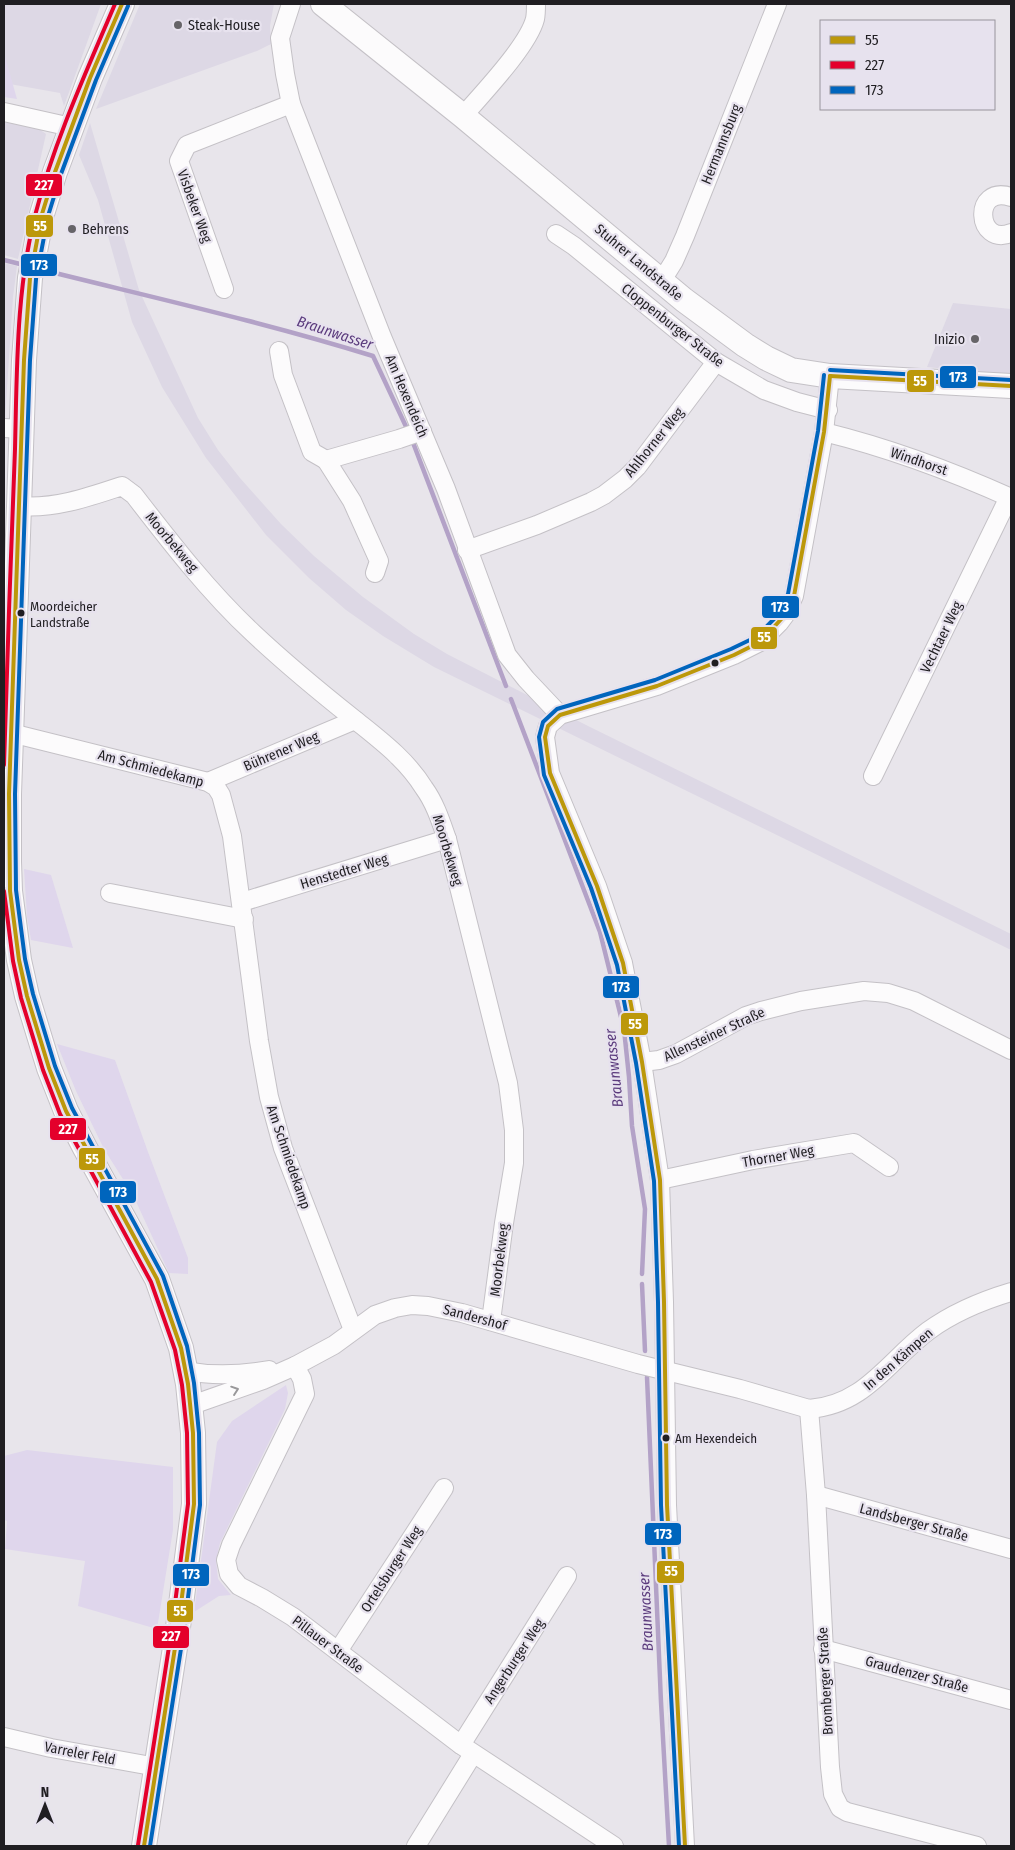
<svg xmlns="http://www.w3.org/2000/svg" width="1015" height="1850" font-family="'Fira Sans Condensed',sans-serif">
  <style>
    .built { fill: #ddd8e5 }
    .green { fill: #dfd6ec }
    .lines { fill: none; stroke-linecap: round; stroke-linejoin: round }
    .stream { stroke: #b3a2c7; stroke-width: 4.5 }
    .street-casing { stroke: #c4c1c6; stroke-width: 20 }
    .secondary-casing { stroke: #c4c1c6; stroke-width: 26 }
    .street { stroke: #fcfbfc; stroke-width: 18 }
    .secondary { stroke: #fcfbfc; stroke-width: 24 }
    .bus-1-casing { stroke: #e7e2ee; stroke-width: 8 }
    .bus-2-casing { stroke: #e7e2ee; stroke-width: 8 }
    .bus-3-casing { stroke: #e7e2ee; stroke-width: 8 }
    .bus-1 { stroke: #bc980a; stroke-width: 4 }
    .bus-2 { stroke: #e4002b; stroke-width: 4 }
    .bus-3 { stroke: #0065bd; stroke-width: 4 }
    .oneway { stroke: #99989a }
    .poi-dot { fill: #666468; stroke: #e7e2ee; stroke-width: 2 }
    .bus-dot { fill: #201e22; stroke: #e7e2ee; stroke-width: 2 }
    .labels { text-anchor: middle; stroke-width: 4.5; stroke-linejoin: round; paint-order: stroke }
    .bus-label { font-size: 13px; fill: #201e22; stroke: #e7e2ee; text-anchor: start }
    .poi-label { font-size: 14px; fill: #201e22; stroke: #e7e2ee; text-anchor: start }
    .street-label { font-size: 14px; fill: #201e22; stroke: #e7e2ee }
    .water-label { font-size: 15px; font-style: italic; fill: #5b3b7d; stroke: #e7e2ee }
    .line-badge { stroke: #e7e2ee; stroke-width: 2 }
    .badge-label { font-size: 14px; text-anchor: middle; font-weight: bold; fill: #fff }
  </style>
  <rect width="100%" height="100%" fill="#e8e5eb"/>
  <g class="built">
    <path d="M4,4H101L64,106L60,93L4,83Z"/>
    <path d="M140,4H274L270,26L271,44L257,51L96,109Z"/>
    <path d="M4,122L39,129L46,134L18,259L4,255Z"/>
    <path d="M90,123L139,290L198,418L218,450L240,478L281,524L314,556L363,597L414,634L447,654L588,726L1011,934V950L434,667L383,636L346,610L309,578L266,535L206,458L162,387L132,322L98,200L79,155Z"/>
    <path d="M4,263L17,266L13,297L5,419Z"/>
    <path d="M953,303L1011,309V374L977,372L927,367Z"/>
  </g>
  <g class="green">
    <path d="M4,53L17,99L4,97Z"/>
    <path d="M24,869L51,875L73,948L31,940L27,917Z"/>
    <path d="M57,1044L115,1060L148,1152L188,1258V1274L169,1273L133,1195L104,1149L76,1091Z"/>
    <path d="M286,1385L288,1393L285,1409L220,1543L216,1560L218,1579L231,1595L219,1596L194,1612L217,1442L232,1421Z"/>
    <path d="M27,1450L173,1467V1530L157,1629L78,1606L85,1561L5,1549L7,1521L4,1520V1456Z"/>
  </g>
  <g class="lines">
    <g class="stream">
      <path d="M4,260L24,265"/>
      <path d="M39,269C151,297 263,322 373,356L409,433"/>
      <path d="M412,440L506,686"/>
      <path d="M511,699L600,932L624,1029L629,1077L632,1126L645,1209L642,1274"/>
      <path d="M642,1284L645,1351"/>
      <path d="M647,1377L661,1702L669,1846"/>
    </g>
    <g class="street-casing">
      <g id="street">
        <path d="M291,4L280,38L285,74L291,104L382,337L446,489L507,655L526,679L560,715"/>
        <path d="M4,112L71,127"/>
        <path d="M463,116C482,94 528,46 535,19C536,14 536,9 536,4"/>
        <path d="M1011,197C972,184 976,247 1011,233"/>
        <path d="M556,234L574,246L716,362L764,390L797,402L828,410"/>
        <path d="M661,282L674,261L685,236L777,4"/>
        <path d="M224,289L179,161L187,145L291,104"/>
        <path d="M279,351L283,375L312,452L326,460"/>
        <path d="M4,428L22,429"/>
        <path d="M824,432C889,448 951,471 1011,498"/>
        <path d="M19,506C55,509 89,497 122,486L134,495C171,543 209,592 253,633C285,663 320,692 354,719C380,740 406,759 424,788C435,803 441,822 447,839L508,1083L514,1130V1163L504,1223L491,1321"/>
        <path d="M467,550L537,525L591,502L604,495L625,479L637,467L716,362"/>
        <path d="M375,573L379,561L352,501L326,460L399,439L422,431"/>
        <path d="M11,733L208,782L216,787L221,795L232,836L259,1041L269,1097L283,1148L353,1330"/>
        <path d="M873,776L1009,497"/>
        <path d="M208,782L355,720"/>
        <path d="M110,893L244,919"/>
        <path d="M242,902L447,839"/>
        <path d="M642,1062L659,1060L676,1054L746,1016L761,1011L801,1001L864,991L888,993L914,1001L1011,1050"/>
        <path d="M660,1180L753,1160L854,1143L889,1167"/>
        <path d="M295,1366L302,1379L305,1394L231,1545L226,1560L229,1574L239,1586L262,1598L293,1617L461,1745L614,1846"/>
        <path d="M185,1371C213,1376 241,1375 269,1370"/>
        <path d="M189,1406L263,1380L295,1366L334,1345L375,1315L395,1308L412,1305L428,1306L462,1313L638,1364L740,1389L809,1409C865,1405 888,1361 928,1331C954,1312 981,1301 1011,1292"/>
        <path d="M809,1409L816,1495L830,1767L833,1794L840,1808L847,1812L977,1846"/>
        <path d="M816,1495L1011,1549"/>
        <path d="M823,1649L1011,1700"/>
        <path d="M338,1651L444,1488"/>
        <path d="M4,1737L51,1748L157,1767"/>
        <path d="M461,1745L567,1576"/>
        <path d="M416,1846L473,1754"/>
        <path d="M685,1846L667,1505L664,1302L660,1180L642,1062L623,963L597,886L550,773L545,737L548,726L560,715L657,686L734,655L760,642L779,623L785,615L794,596L824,432L830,376"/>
      </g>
    </g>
    <g class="secondary-casing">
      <g id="secondary">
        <path d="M122,4L90,78L55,172L42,214L30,278L24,360L19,506L9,794V862L10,891L19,960L27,996L49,1068L66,1111L85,1148L157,1279L181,1348L188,1384L193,1433L194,1504L177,1635L144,1846"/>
        <path d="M323,4L463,116L684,300L745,345L766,358L791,370L830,376L1011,386"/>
      </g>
    </g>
    <use href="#street" class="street"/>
    <use href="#secondary" class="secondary"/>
    <g class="bus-1-casing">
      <g id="bus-1">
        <path d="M122,4L90,78L55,172L42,214L30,278L24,360L9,794L10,891L19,960L27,996L49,1068L66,1111L157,1279L181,1348L188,1384L193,1433L194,1504L177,1635L144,1846"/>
        <path d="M830,376L1011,386"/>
        <path d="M685,1846L667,1505L664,1302L660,1180L642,1062L623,963L597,886L550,773L545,737L548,726L560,715L657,686L734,655L760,642L785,615L794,596L824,432L830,376"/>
      </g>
    </g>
    <g class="bus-2-casing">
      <g id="bus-2">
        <path d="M4,765C7,660 11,554 15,449C17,370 16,288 36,212C54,142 87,70 115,4"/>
        <path d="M4,891L13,961L21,998L43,1070L60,1114L151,1282L175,1350L182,1385L187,1433L188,1504L171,1634L138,1845"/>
      </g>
    </g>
    <g class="bus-3-casing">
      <g id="bus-3">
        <path d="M128,6L96,80L61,174L48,216L36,279L30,360L15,794L16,890L25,959L33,994L55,1066L72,1108L163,1276L187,1346L194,1383L199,1433L200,1505L183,1636L150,1846"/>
        <path d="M830,370L1011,380"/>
        <path d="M679,1846L661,1505L658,1302L654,1181L636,1063L617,965L591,888L544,775L539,737L543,722L557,709L655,680L731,649L756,637L774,619L788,594L818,431L824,375"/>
      </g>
    </g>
    <use href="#bus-1" class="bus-1"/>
    <use href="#bus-2" class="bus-2"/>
    <use href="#bus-3" class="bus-3"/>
  </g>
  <defs><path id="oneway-chevron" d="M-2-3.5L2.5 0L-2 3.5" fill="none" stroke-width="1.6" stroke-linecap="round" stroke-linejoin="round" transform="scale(1.25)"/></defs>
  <use class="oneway" href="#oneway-chevron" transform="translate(235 1390) rotate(-19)"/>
  <g class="poi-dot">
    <circle cx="178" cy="25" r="5"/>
    <circle cx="72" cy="229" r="5"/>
    <circle cx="975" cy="339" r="5"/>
  </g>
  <g class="bus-dot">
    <circle cx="21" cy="613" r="4.5"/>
    <circle cx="715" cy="663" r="4.5"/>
    <circle cx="666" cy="1438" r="4.5"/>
  </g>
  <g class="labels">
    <g class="bus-label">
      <text x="30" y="611">Moordeicher<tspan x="30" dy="16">Landstraße</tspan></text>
      <text x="675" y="1443">Am Hexendeich</text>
    </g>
    <g class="poi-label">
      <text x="188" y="30">Steak-House</text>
      <text x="82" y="234">Behrens</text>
      <text x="965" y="344" text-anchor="end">Inizio</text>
    </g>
    <g class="street-label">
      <text transform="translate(721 144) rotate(-68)" y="5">Hermannsburg</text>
      <text transform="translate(195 206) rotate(70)" y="5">Visbeker Weg</text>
      <text transform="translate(639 262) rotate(40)" y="5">Stuhrer Landstraße</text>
      <text transform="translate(673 325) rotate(38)" y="5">Cloppenburger Straße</text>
      <text transform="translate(407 396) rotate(67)" y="5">Am Hexendeich</text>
      <text transform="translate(654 442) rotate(-51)" y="5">Ahlhorner Weg</text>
      <text transform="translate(919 461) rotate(19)" y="5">Windhorst</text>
      <text transform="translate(172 542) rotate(50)" y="5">Moorbekweg</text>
      <text transform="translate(941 637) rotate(-64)" y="5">Vechtaer Weg</text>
      <text transform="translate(281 751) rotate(-23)" y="5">Bührener Weg</text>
      <text transform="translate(151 768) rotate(15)" y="5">Am Schmiedekamp</text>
      <text transform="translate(448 850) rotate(73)" y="5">Moorbekweg</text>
      <text transform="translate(344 871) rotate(-17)" y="5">Henstedter Weg</text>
      <text transform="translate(714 1034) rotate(-25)" y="5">Allensteiner Straße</text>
      <text transform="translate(778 1156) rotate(-10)" y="5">Thorner Weg</text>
      <text transform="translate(289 1157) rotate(71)" y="5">Am Schmiedekamp</text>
      <text transform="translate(499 1260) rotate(-83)" y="5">Moorbekweg</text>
      <text transform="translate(475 1317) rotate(15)" y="5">Sandershof</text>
      <text transform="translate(898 1359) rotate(-41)" y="5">In den Kämpen</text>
      <text transform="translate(914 1522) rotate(15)" y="5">Landsberger Straße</text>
      <text transform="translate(391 1569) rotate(-57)" y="5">Ortelsburger Weg</text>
      <text transform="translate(328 1644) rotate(37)" y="5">Pillauer Straße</text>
      <text transform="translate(514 1661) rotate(-57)" y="5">Angerburger Weg</text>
      <text transform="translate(917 1674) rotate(15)" y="5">Graudenzer Straße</text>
      <text transform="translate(825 1681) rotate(-93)" y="5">Bromberger Straße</text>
      <text transform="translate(80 1753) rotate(11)" y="5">Varreler Feld</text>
    </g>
    <g class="water-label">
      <text transform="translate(335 333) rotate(18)" y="5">Braunwasser</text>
      <text transform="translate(614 1068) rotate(-96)" y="5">Braunwasser</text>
      <text transform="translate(646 1612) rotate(-93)" y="5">Braunwasser</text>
    </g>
  </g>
  <g class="line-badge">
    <rect x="25" y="173" width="38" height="24" rx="5" fill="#e4002b"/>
    <rect x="25" y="214" width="29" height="24" rx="5" fill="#bc980a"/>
    <rect x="20" y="253" width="38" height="24" rx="5" fill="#0065bd"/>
    <rect x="939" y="365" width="38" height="24" rx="5" fill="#0065bd"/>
    <rect x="906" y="369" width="29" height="24" rx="5" fill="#bc980a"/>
    <rect x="761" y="595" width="39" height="24" rx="5" fill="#0065bd"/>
    <rect x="750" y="626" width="28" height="24" rx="5" fill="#bc980a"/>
    <rect x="602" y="975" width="38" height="24" rx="5" fill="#0065bd"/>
    <rect x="620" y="1012" width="29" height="24" rx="5" fill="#bc980a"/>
    <rect x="49" y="1117" width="38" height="24" rx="5" fill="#e4002b"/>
    <rect x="78" y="1147" width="28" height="24" rx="5" fill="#bc980a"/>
    <rect x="99" y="1180" width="38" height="24" rx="5" fill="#0065bd"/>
    <rect x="644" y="1522" width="38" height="24" rx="5" fill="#0065bd"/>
    <rect x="656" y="1560" width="29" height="24" rx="5" fill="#bc980a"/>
    <rect x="172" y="1563" width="38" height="24" rx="5" fill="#0065bd"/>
    <rect x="166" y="1599" width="28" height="24" rx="5" fill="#bc980a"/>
    <rect x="152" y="1625" width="38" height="24" rx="5" fill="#e4002b"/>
  </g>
  <g class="badge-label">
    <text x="44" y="190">227</text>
    <text x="40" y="231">55</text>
    <text x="39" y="270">173</text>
    <text x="958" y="382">173</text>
    <text x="920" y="386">55</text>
    <text x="780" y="612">173</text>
    <text x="764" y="642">55</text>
    <text x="621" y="992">173</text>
    <text x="635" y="1029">55</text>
    <text x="68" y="1134">227</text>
    <text x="92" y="1164">55</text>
    <text x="118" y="1197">173</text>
    <text x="663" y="1539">173</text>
    <text x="671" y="1576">55</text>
    <text x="191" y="1579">173</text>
    <text x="180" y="1616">55</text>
    <text x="171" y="1641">227</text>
  </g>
  <rect width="1015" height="1850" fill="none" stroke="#201e22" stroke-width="10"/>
  <rect x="820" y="20" width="175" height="90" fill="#e7e2ee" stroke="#97949c"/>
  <rect x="830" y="36" width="25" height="8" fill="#bc980a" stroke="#97949c"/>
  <text x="865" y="45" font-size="15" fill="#201e22">55</text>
  <rect x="830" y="61" width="25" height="8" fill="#e4002b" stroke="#97949c"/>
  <text x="865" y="70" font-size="15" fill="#201e22">227</text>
  <rect x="830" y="86" width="25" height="8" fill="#0065bd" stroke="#97949c"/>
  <text x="865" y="95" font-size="15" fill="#201e22">173</text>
  <g transform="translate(45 1805)" stroke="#e7e2ee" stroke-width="4" paint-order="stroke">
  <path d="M0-4L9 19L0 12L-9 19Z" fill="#201e22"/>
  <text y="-8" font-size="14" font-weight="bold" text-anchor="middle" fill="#201e22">N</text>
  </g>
</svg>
